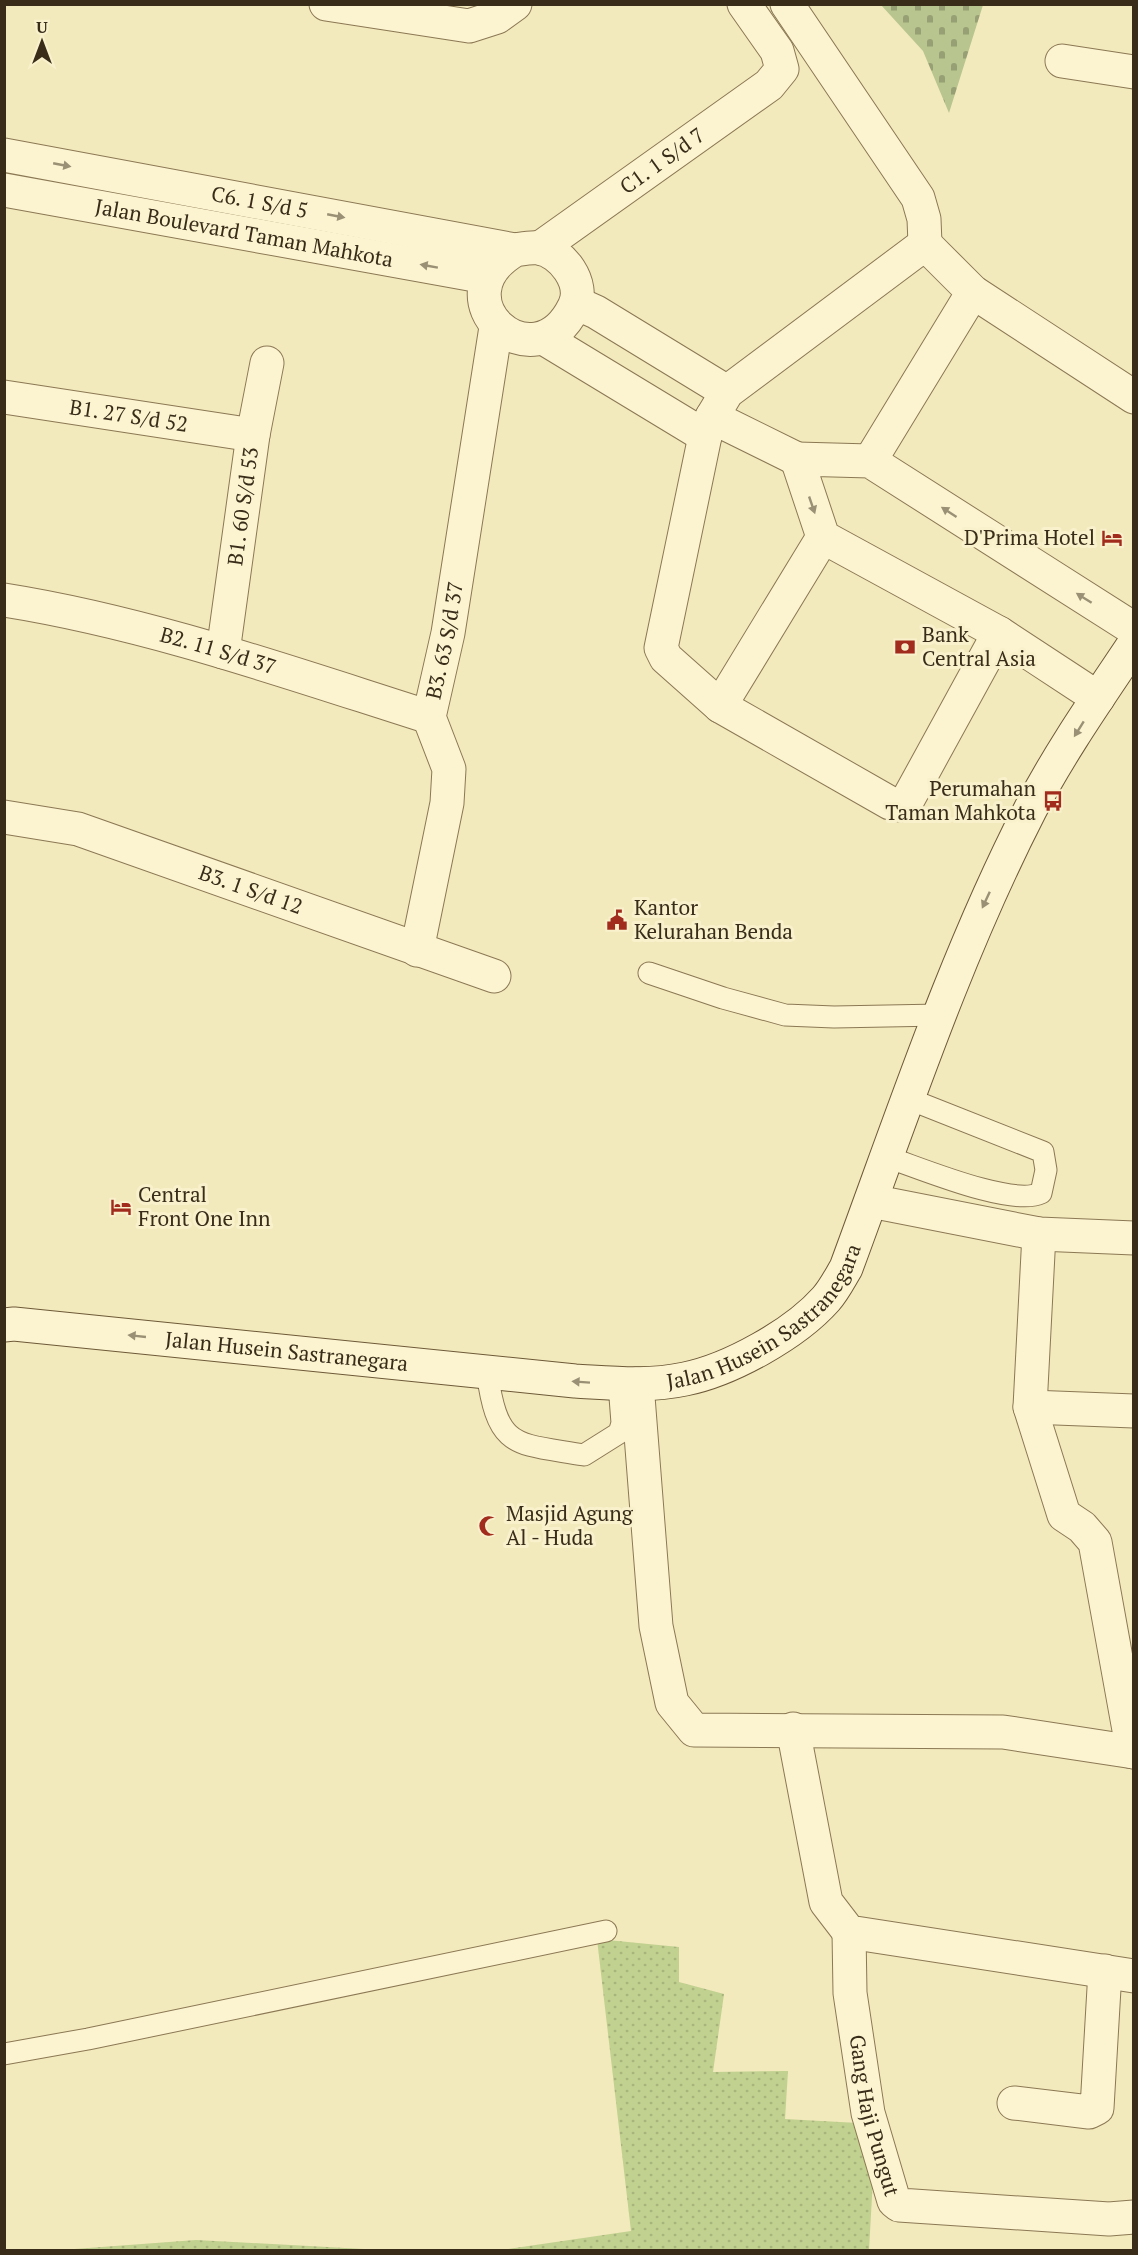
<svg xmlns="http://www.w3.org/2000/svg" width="1138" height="2255" font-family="'PT Serif',serif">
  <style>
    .grass { fill: url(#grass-dots) }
    .cemetery { fill: url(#cemetery-stones) }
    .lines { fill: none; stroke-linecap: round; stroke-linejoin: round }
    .service-casing { stroke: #8b7854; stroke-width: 23 }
    .minor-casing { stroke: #8b7854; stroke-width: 35 }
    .secondary-casing { stroke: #6d5937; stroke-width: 35 }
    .service { stroke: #fcf4d0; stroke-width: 21 }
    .minor { stroke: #fcf4d0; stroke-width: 33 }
    .secondary { stroke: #fcf4d0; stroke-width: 33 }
    .oneway { fill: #9a9075 }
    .labels { text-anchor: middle; stroke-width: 6; stroke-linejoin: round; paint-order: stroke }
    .street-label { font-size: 21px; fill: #392d1a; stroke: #f9f1cc }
    .poi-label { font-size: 21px; fill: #392d1a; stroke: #f9f1cc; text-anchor: start }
  </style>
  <defs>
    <pattern id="grass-dots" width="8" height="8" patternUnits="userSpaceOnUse" patternTransform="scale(1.5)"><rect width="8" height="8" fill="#c1d18f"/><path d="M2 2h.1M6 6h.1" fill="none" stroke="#a7b47b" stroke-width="1.8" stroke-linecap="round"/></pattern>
    <pattern id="cemetery-stones" width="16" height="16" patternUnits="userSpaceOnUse" patternTransform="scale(1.5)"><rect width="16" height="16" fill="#b8c58f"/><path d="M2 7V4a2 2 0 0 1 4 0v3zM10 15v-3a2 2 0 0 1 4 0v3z" fill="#97a074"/></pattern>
  </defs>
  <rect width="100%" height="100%" fill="#f2e9bc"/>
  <g class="grass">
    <path d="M597,1939L679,1947V1982L724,1994L713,2072L788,2071L785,2119L876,2124L869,2250H501L631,2231Z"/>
    <path d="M196,2240L382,2250H61Z"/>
  </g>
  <path class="cemetery" d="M881,5H983L949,113L923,51Z"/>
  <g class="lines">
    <g class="service-casing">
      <g id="service">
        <path d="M649,973L723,998L785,1015L834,1017L940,1015"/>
        <path d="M887,1157C920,1168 1012,1207 1041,1193L1046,1170L1043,1152L909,1099"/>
        <path d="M487,1372C498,1450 514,1443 584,1455L619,1433L622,1423L619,1384"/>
        <path d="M4,2054L88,2039L606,1931"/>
      </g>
    </g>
    <g class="minor-casing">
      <g id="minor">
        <path d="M326,4L469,26L497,17L515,4"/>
        <path d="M787,4L918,198L924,219L925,244"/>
        <path d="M1062,61L1134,72"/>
        <path id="s1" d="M4,155L515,250C522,249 531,247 538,248C562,251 586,284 574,307C534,388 434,298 515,250"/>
        <path id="s2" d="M4,190L486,277"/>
        <path id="s3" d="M540,248L769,85L782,69L777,51L744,4"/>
        <path d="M576,303L596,312L727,392"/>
        <path d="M545,339L705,436"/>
        <path id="s4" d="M4,397L253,435"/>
        <path d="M712,417L727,392L925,244L973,292L1134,397"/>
        <path d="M797,459L712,417L705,436L661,648L666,658L720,706L890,803L899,805L907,801L999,633"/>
        <path d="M870,461L973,292"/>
        <path id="s5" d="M4,600C149,623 290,673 429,717"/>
        <path id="s6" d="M223,652L253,435L267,363"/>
        <path d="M1098,698L999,633L823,537L797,459L870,461L1134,629"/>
        <path d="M720,706L823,537"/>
        <path id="s7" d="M4,817L78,829L494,976"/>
        <path id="s8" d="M417,950L447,803L449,769L429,717L448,633L496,327"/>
        <path d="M871,1201L1039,1234L1134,1238"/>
        <path d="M1039,1234L1030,1407L1064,1515L1082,1527L1095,1542L1133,1752"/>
        <path d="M637,1384L656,1626L672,1703L694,1730L1003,1732L1134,1752"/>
        <path d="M1030,1407L1134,1411"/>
        <path d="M793,1729L826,1902L849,1932L1134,1976"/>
        <path id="s9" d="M849,1932L850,1993L868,2113L894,2201L899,2205L1109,2219L1134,2217"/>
        <path d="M1014,2103L1089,2112L1097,2108L1105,1971"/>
      </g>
    </g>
    <g class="secondary-casing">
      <g id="secondary">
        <path id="s10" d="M4,1325L14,1324L575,1381C612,1383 648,1387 685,1379C730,1370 795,1334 826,1299C834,1290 840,1278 846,1268C903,1114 955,956 1030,810C1060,752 1098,698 1134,644"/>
      </g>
    </g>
    <use href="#service" class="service"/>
    <use href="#minor" class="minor"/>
    <use href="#secondary" class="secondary"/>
  </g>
  <defs><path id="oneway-solid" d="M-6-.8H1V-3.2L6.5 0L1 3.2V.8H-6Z" transform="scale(1.5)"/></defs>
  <g class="oneway">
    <use href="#oneway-solid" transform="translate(62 165) rotate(11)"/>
    <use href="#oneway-solid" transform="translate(336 216) rotate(11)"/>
    <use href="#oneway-solid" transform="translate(429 266) rotate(-170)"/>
    <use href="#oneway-solid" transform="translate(812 505) rotate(71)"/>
    <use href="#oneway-solid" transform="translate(949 512) rotate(-147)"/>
    <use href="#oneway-solid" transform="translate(1084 598) rotate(-148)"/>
    <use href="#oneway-solid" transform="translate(1079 729) rotate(122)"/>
    <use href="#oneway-solid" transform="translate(986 900) rotate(115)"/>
    <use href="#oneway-solid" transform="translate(137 1336) rotate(-174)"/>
    <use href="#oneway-solid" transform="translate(581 1382) rotate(-176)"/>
  </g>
  <defs>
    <g id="hotel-bare" transform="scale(1.62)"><path d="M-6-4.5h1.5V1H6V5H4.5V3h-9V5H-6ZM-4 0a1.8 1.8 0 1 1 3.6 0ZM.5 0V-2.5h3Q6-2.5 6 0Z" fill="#a12c1d" stroke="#f9f1cc" stroke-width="2.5" paint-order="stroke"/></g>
    <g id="bank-bare" transform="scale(1.62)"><path d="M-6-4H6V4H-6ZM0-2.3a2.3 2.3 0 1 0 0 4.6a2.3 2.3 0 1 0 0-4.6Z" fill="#a12c1d" stroke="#f9f1cc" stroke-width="2.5" paint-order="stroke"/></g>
    <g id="bus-bare" transform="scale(1.62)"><path d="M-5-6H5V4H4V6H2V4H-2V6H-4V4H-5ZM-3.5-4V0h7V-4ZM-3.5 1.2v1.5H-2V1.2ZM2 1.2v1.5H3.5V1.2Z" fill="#a12c1d" stroke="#f9f1cc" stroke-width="2.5" paint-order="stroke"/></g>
    <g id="civic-bare" transform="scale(1.62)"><path d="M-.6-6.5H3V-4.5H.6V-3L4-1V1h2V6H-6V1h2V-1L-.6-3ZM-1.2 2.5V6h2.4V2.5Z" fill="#a12c1d" stroke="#f9f1cc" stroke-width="2.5" paint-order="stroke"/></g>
    <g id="mosque-bare" transform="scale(1.62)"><path d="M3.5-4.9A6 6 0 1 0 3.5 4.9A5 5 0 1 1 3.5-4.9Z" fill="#a12c1d" stroke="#f9f1cc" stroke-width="2.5" paint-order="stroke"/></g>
  </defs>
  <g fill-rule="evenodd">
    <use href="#hotel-bare" x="1112" y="538"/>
    <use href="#bank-bare" x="905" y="647"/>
    <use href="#bus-bare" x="1053" y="801"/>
    <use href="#civic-bare" x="617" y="920"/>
    <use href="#hotel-bare" x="121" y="1207"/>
    <use href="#mosque-bare" x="489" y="1526"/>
  </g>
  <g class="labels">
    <g class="street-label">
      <text dy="7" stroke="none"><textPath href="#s3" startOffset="150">C1. 1 S/d 7</textPath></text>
      <text dy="7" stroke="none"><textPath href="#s1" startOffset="260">C6. 1 S/d 5</textPath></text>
      <text dy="7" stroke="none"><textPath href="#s2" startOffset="244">Jalan Boulevard Taman Mahkota</textPath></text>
      <text dy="7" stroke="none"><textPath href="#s4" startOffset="126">B1. 27 S/d 52</textPath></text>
      <text dy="7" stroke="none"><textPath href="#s6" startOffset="147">B1. 60 S/d 53</textPath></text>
      <text dy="7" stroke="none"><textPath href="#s8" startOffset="318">B3. 63 S/d 37</textPath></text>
      <text dy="7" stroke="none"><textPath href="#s5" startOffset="220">B2. 11 S/d 37</textPath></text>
      <text dy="7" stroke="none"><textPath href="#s7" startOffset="258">B3. 1 S/d 12</textPath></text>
      <text dy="7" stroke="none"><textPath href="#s10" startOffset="788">Jalan Husein Sastranegara</textPath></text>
      <text dy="7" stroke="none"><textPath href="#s10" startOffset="284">Jalan Husein Sastranegara</textPath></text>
      <text dy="7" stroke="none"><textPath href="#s9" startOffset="186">Gang Haji Pungut</textPath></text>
    </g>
    <g class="poi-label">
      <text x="1095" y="545" text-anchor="end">D'Prima Hotel</text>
      <text x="922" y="642">Bank<tspan x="922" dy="24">Central Asia</tspan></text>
      <text x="1036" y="796" text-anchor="end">Perumahan<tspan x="1036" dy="24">Taman Mahkota</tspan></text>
      <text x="634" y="915">Kantor<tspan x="634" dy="24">Kelurahan Benda</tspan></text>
      <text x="138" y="1202">Central<tspan x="138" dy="24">Front One Inn</tspan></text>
      <text x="506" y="1521">Masjid Agung<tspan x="506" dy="24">Al - Huda</tspan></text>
    </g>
  </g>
  <rect width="1138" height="2255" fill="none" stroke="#392d1a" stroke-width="12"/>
  <g transform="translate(42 42)" stroke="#f9f1cc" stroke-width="4.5" paint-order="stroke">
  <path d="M0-4.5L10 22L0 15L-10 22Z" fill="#392d1a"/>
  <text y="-9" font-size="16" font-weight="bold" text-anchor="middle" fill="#392d1a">U</text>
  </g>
</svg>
